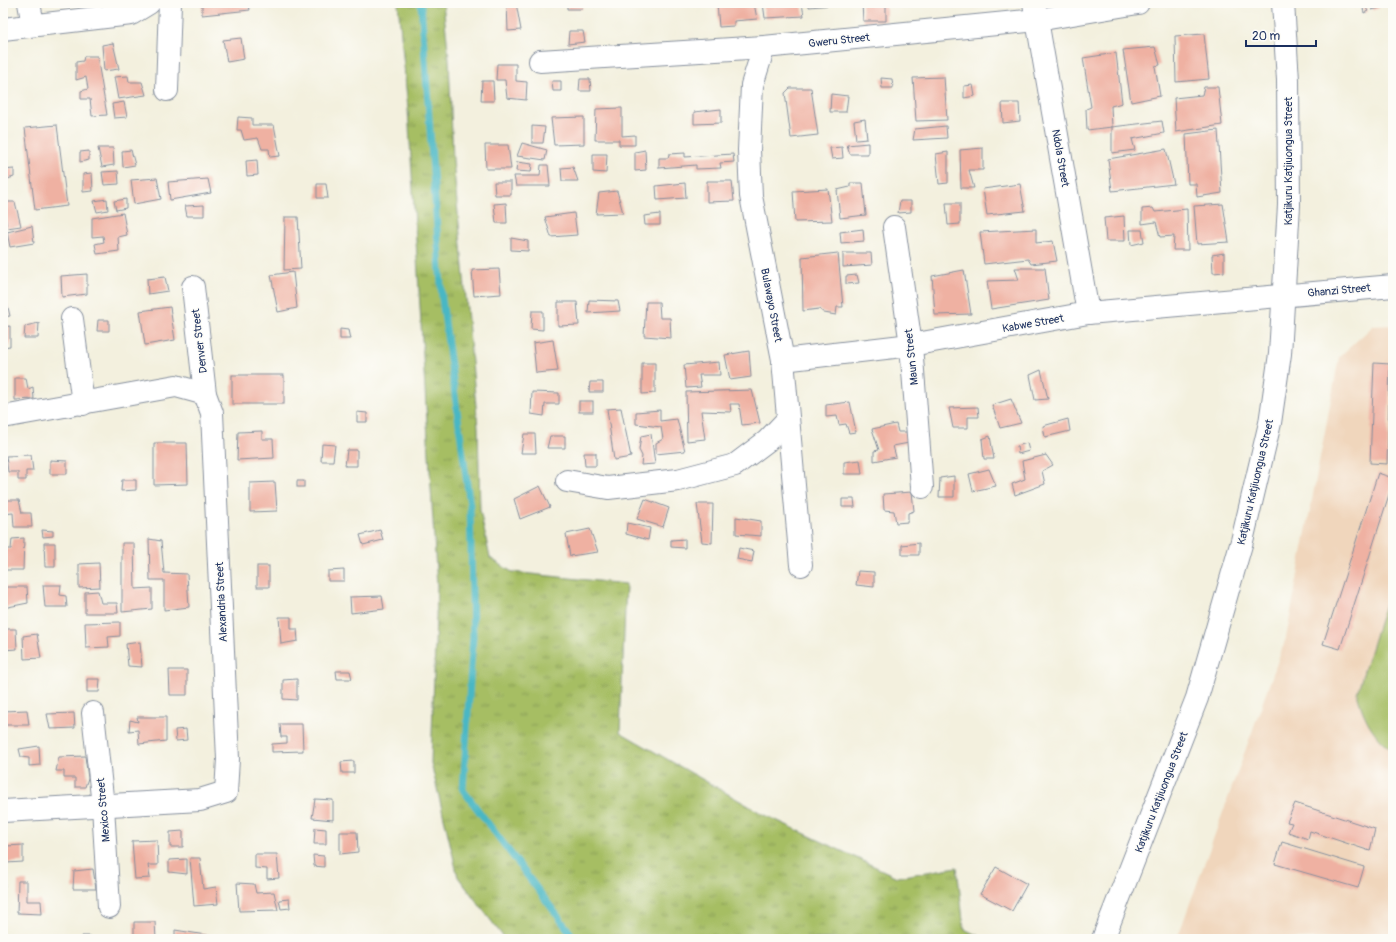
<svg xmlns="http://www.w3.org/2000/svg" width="1396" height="942" font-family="Pangolin,sans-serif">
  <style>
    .built { fill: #f0d6bc }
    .grass { fill: url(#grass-tufts); stroke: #607661 }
    .pitch { fill: #a6be64; stroke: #607661 }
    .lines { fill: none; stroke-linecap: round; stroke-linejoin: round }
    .stream { stroke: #4ab7c4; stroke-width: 7 }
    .building { fill: #efb1a2 }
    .minor-casing { stroke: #87909e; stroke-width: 24 }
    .minor { stroke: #fff; stroke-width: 22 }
    .labels { text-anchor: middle; stroke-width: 3; stroke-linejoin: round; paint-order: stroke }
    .street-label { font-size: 11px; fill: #1b2f5e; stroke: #fdfcf7 }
  </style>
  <defs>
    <pattern id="grass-tufts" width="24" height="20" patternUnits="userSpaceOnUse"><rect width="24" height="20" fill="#a6be64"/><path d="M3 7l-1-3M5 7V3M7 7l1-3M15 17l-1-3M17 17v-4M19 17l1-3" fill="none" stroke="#869b56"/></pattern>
  </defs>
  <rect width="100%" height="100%" fill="#fdfcf7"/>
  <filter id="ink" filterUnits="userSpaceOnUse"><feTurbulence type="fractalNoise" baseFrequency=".025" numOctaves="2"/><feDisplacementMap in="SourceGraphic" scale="8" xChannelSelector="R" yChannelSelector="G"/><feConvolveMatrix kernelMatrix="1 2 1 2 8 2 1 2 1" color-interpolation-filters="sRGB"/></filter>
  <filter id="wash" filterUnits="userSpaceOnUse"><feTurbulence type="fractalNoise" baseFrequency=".012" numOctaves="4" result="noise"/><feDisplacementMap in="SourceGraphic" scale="16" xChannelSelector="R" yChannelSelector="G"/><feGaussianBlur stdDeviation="0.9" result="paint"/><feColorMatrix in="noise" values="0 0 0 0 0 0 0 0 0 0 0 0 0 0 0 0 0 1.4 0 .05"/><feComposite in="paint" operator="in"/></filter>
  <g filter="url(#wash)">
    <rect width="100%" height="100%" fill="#f3f0de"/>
    <path class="built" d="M1393,325V939H1177L1286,638L1339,357L1373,326Z"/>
    <path class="grass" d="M398,3H443L449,59L453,160L478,427L480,510L490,558L512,572L626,584L620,732L761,813L897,877L957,867L964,929L985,939H505L458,877L431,763L437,587L408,109Z"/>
    <path class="pitch" d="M1393,579V751C1373,736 1363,717 1357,693Z"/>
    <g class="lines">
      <path class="stream" d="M421,3L442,299L470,506L473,636L463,790L575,939"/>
    </g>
    <g id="blocks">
      <g class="building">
        <path d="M202,3H248L250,10L202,15Z"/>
        <path d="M507,3H516L521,30L508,31Z"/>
        <path d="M567,3H583L582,9H567Z"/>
        <path d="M717,3H754L757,19L734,21V26L719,27Z"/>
        <path d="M763,3H802L804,16L765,18Z"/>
        <path d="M809,3H833V5L809,7Z"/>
        <path d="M862,3H886V21H863Z"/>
        <path d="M1362,3H1377L1379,8L1372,10V5L1366,8L1368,11L1364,13Z"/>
        <path d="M569,31H583L585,42L568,44Z"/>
        <path d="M1204,34L1209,79L1176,82L1175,36Z"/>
        <path d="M241,38L244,59L227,62L223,40Z"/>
        <path d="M113,43L119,69L104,71L102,45Z"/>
        <path d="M1155,47L1160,65L1155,66L1160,96L1131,102L1123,50Z"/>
        <path d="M1116,53L1122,103L1111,106L1112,127L1087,130L1086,109L1091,107L1083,58Z"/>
        <path d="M84,56H97L107,115L92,116L90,99H81V91L88,89L86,77L76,80V62L83,61Z"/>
        <path d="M497,64H516V81L527,82L526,100L507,98L505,80H496Z"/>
        <path d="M128,76L129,82H142L146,95L118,99L114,77Z"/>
        <path d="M944,77L947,120L916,121L913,78Z"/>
        <path d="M881,78L892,79L893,88H882Z"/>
        <path d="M580,79H590L591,91H579Z"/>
        <path d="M482,81H493L494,101H481Z"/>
        <path d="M552,81H561V91H553Z"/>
        <path d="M973,85L975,96L964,98V86Z"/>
        <path d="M1204,87H1218L1222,125L1176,132L1174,98L1202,95Z"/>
        <path d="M790,88H811L818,135L791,138L785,93Z"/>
        <path d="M831,94L848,96L846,112H830Z"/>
        <path d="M124,102L127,117L114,118L112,104Z"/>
        <path d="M1002,103H1019L1020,121L1003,123Z"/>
        <path d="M622,108V136L635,135V145H619V140H595L596,109Z"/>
        <path d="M721,109V123L694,124V112Z"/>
        <path d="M238,117L252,118V125H274L280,156L270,157L269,149H262L258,138L244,140L241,130H237Z"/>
        <path d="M584,117V144L554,145L551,118Z"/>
        <path d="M865,119L867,139L856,140L854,121Z"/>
        <path d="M1162,121L1164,133L1132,139L1135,150L1112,153V127Z"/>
        <path d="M57,125L67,206L35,210L25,128Z"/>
        <path d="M3,126H5V138L3,139Z"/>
        <path d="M532,126L545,127L543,143H532Z"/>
        <path d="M946,126L947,138L913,140L915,129Z"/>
        <path d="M1218,130L1222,193L1197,197L1196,184H1188L1186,134Z"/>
        <path d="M522,143L547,150L545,160L517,156Z"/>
        <path d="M868,143V154H850L847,145Z"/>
        <path d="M485,145H508L511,169H486Z"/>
        <path d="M842,147L843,158L832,159L830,148Z"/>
        <path d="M98,148H113L114,165L102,167Z"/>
        <path d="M983,148V170H969L974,188H961L960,150Z"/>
        <path d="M1166,149L1174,184L1112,191L1108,159Z"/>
        <path d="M131,150L135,165L123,167L122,151Z"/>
        <path d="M645,150L646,170L635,171V152Z"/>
        <path d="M89,151V160L80,162V152Z"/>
        <path d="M948,152V183L939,184L936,154Z"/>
        <path d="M685,153V157L733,154L734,162L720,163L721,168L696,169V165L659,168V158H668L669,154Z"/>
        <path d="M593,154H607L606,173L593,172Z"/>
        <path d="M257,160L258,175L247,176L246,161Z"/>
        <path d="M517,162L532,164L531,172L516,171Z"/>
        <path d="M541,165H548L550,186H516L514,176H540Z"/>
        <path d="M573,167L578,181H562L561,168Z"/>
        <path d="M14,169V177L4,180L3,170Z"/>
        <path d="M118,171L119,184L104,185L102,172Z"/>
        <path d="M92,173L93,191L83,192V174Z"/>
        <path d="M157,178L161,199L134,204L131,180Z"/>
        <path d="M208,179L211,193L170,200L168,182Z"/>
        <path d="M707,181H732L734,201L707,202Z"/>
        <path d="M494,182H511V195H495Z"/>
        <path d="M685,183L686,198L657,200L656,186Z"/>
        <path d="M850,183H863L866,215L840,218L837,190L850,187Z"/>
        <path d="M317,184H326L328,198H317Z"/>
        <path d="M1020,184L1025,211L987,215L983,189Z"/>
        <path d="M828,189L832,221L795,222L793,191Z"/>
        <path d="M617,191L623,213L596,214L599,193Z"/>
        <path d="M107,199L108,210L97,212L94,201Z"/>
        <path d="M126,199V208L116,210L114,201Z"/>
        <path d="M900,201H911V212L898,213Z"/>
        <path d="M3,202H15L21,226L7,228Z"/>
        <path d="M506,203L507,223H496L494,204Z"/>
        <path d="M946,203H960V224L948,225Z"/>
        <path d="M1223,204L1229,242L1197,244L1194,206Z"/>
        <path d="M204,205V216H187L185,206Z"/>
        <path d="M1153,208L1155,212L1187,209L1188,250H1173L1174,236L1160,237L1156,222L1142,224V209Z"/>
        <path d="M123,213L127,235L118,237L119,251L97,254L95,244L104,242L103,236L92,237V218Z"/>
        <path d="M574,213L577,235L551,237L545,217Z"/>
        <path d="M660,214V225H645L644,216Z"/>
        <path d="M1124,216L1125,241H1106L1104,218Z"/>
        <path d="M285,217H298L301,269L284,270Z"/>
        <path d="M32,226L34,243L10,247L7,232Z"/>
        <path d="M863,229L864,241L841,243L840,232Z"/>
        <path d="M1036,229V243L1053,241L1057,261L1031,264L1028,259L984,264L980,232Z"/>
        <path d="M1130,230H1142L1144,242L1131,245Z"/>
        <path d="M511,238L528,241V251L511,250Z"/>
        <path d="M838,253L843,307H837L836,315L824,313L819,309L803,311L802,257Z"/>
        <path d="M843,253H871L872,265L843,267Z"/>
        <path d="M1224,253V272L1213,273L1212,255Z"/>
        <path d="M1015,268H1045L1049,300L991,309L987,281L1019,280Z"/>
        <path d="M499,269L501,294L474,296L472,270Z"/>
        <path d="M964,270L971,314L935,315L932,276Z"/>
        <path d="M293,272L297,308L278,312L271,275Z"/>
        <path d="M87,274V294L62,297L61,276Z"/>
        <path d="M857,275L859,283L846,284V276Z"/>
        <path d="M165,277L168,291L148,294L147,279Z"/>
        <path d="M3,286L10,316L3,317Z"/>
        <path d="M589,300L618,301L620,311L588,313Z"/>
        <path d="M558,302H577L579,325L558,326Z"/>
        <path d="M646,302H659L660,318H670L671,338L644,336Z"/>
        <path d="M170,307L175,340L145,345L140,311Z"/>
        <path d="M532,311H543V330L531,329Z"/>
        <path d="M98,320H109V331H97Z"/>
        <path d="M39,323L38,338H24L25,326Z"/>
        <path d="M10,326V346L3,347V327Z"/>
        <path d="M340,329L348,330L350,339H340Z"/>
        <path d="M553,340L558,371L536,373L533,343Z"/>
        <path d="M749,351L751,377L730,380L725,355Z"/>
        <path d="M719,362L720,375H699L701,387L686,388L684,365Z"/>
        <path d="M642,363H655V393L642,394Z"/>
        <path d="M1374,363L1390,364L1387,464L1370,463Z"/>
        <path d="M1041,370L1048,399L1035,400L1030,375Z"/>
        <rect x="232" y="375" width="52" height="29"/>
        <path d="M15,378H26L28,389L33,387L34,399L15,400Z"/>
        <path d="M590,382H603V392H589Z"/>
        <path d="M752,390L760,423L742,425L739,404H730L731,412L701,411L705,439L687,441L686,392Z"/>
        <path d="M532,392L559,393V404H545L544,416L531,414Z"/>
        <path d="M1011,399L1021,423L1000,428L992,405Z"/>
        <rect x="579" y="401" width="14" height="11"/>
        <path d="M850,402L856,432L849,433L846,424L839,425L837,416L826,417V405Z"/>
        <path d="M978,407L979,417H968V428H953L949,408Z"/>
        <path d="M621,408L631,457L614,460L607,409Z"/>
        <path d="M660,410V421L677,419L685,451L656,454V443L663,439L661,427L636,424V412Z"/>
        <path d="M357,412L367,413V422H357Z"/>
        <path d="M1068,419L1070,431L1045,437L1043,426Z"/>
        <path d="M896,424L898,432H907L909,443L893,446L896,457L874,461V451L879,450L872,429Z"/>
        <path d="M262,431V439H273L274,458L237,460L238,432Z"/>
        <path d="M524,434H535L536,453H521Z"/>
        <path d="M651,434L655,464L641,465L642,456L639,450L641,436Z"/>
        <path d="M550,436H565V448H547Z"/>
        <path d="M990,436L994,459H984L982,439Z"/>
        <path d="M154,443H187L188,484L154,485Z"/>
        <path d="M1027,443L1029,451L1018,454L1017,446Z"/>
        <path d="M322,444L335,445L333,461H321Z"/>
        <path d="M347,450H357V466H345Z"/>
        <path d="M584,453H596V466H585Z"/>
        <path d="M31,455L33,471H26V480H18V472H8L6,456Z"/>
        <path d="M1046,455L1053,465L1042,471L1045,484L1015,495L1012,484L1025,479L1022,461Z"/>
        <path d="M50,460L67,461V474H50Z"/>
        <path d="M860,460L862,474H844V462Z"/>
        <path d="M989,469L996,486L973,491L969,474Z"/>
        <path d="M1378,473L1393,478V482L1340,649L1323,644Z"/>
        <path d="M954,476V497H939L940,478Z"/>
        <path d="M122,480H136V490L121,491Z"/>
        <rect x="297" y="481" width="7" height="6"/>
        <path d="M275,482L277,511L250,512V483Z"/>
        <path d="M540,486L550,507L520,519L514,499Z"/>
        <path d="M912,492L914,511L908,513V522L896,523L894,511L884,510L883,494Z"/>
        <path d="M3,493H5L7,500H19L22,513H31L32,527H14L13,513L3,514Z"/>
        <path d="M645,499L669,508L663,527L637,519Z"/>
        <path d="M842,499H854L855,507H842Z"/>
        <path d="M697,504H713L712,543L702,542Z"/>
        <path d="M736,517L761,521V536L736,534Z"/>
        <path d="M627,523L650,528L648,540L626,534Z"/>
        <path d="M590,529L598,552L570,556L566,534Z"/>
        <path d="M42,530L53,531V536L43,537Z"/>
        <path d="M380,530L383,540L363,545L360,535Z"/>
        <path d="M24,538L23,570H3V549H11L12,539Z"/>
        <path d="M149,539L161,541L164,573L187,574L189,607L164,610V580H150Z"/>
        <path d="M685,539V548L671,547V540Z"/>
        <path d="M44,543H55V567H45Z"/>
        <path d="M122,543H134L135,589L152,588V609L122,612Z"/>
        <path d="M919,543V555H902V545Z"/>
        <path d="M739,548L754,551L752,562L737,559Z"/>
        <path d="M99,563L100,587L79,588V564Z"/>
        <rect x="257" y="566" width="12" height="21"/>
        <path d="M344,570V581H328V571Z"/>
        <path d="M858,571L874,572V587L856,585Z"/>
        <path d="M43,585H61L60,595L66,596L67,607H45Z"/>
        <path d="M3,587H27L28,603L3,608Z"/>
        <path d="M98,591L101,603H117L118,613H85V592Z"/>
        <path d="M382,596L384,609L351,613L350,597Z"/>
        <path d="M279,617H291V629H297L298,641L281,644Z"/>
        <path d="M120,622V636L108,637L109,647L86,648L85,623Z"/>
        <path d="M3,629H16L17,649L3,650Z"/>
        <path d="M37,634L41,658L24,659L23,636Z"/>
        <path d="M140,642L142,667L128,666L126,644Z"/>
        <path d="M6,669L7,690H3V670Z"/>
        <path d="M169,670H187V695H170Z"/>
        <path d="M336,671H350L352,679H337Z"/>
        <path d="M87,679H100L99,692H87Z"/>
        <path d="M297,679V700L283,699V680Z"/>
        <path d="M27,710L29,725H3V711Z"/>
        <path d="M74,713L75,728L50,729L47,714Z"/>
        <path d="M137,717H166V741L139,744L138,730L129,731L130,720L138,722Z"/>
        <path d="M280,724H302L303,751L272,752V744L287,743V737H281Z"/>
        <path d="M186,729L187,740L176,741L175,730Z"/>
        <path d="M39,746L40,765L29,766V758L21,757L19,749Z"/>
        <path d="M85,756L88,778L85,787H75V778H64V771H56L59,757Z"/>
        <path d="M354,761V773H342L341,762Z"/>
        <path d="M315,799L333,800V820L312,818Z"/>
        <path d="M1295,803L1375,829L1370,851L1310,831L1308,839L1288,832L1292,823L1287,822Z"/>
        <path d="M315,828L326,829V844H314Z"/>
        <path d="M183,831V847H170V832Z"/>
        <path d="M340,832H357L358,852L340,854Z"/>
        <path d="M157,840L158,865H148L150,878L135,879L132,841Z"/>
        <path d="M1282,842L1364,867L1358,888L1275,864Z"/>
        <path d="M23,845V862L6,863V846Z"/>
        <path d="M255,854H277L279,878L267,879V869L255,868Z"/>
        <path d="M313,855L324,856V867L314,866Z"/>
        <path d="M190,858H200L203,889L216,887L218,904L194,906Z"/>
        <path d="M187,859V874L169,872V860Z"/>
        <path d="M996,867L1027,884L1012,911L980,894Z"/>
        <path d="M93,869L96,889H73L74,871Z"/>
        <path d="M3,875H5L4,901H3Z"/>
        <path d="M18,881H27V901H41L42,914L17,913Z"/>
        <path d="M237,883L254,884L256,893L274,892L278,910L239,911Z"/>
        <path d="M289,899L290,908L281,909L279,900Z"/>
        <path d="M134,922H155L156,939H134Z"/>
        <path d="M175,930L212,936V939H175Z"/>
        <path d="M82,936H91L90,939H82Z"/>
      </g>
    </g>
  </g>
  <g filter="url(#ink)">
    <use href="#blocks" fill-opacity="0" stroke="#87909e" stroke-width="1"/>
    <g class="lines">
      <g class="minor-casing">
        <g id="minor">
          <path d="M29,3L33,25"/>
          <path d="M1034,3L1088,313"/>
          <path d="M3,29L131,14L149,3"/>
          <path d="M764,47L752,85L749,150L751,196L783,360L801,565"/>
          <path d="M540,61L764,47L1037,20L1138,3"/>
          <path d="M167,90L170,3"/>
          <path d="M894,227L911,345L922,487"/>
          <path d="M193,287L205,394"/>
          <path d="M72,319L83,404"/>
          <path d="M783,360L911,345L1088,313L1393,286"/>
          <path d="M3,417L176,386L205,394L212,413L228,759L226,792L200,800L3,811"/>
          <path d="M567,481L608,488L678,480L735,465L767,441L788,419"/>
          <path d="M93,713L103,806L109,907"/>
          <path d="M1103,939L1197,698L1242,541L1270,423L1280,354L1289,205L1288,80L1283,3"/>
        </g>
      </g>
      <use href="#minor" class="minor"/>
    </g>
  </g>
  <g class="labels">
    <g class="street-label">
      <text transform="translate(839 40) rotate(-6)" y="4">Gweru Street</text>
      <text transform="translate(1061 158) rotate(80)" y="4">Ndola Street</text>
      <text transform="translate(1288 161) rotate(-90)" y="4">Katjikuru Katjiuongua Street</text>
      <text transform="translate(1339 290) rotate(-5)" y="4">Ghanzi Street</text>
      <text transform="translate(772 305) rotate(79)" y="4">Bulawayo Street</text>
      <text transform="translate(1033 323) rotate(-10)" y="4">Kabwe Street</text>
      <text transform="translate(199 341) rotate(-97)" y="4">Denver Street</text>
      <text transform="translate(911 357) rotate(-96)" y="4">Maun Street</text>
      <text transform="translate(1255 482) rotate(-77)" y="4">Katjikuru Katjiuongua Street</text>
      <text transform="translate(221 602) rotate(-93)" y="4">Alexandria Street</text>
      <text transform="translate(1161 792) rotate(-69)" y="4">Katjikuru Katjiuongua Street</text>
      <text transform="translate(103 810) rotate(-95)" y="4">Mexico Street</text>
    </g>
  </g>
  <rect width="1396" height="942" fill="none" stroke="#fdfcf7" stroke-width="16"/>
  <path d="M1246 40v6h70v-6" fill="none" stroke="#1b2f5e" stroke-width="2"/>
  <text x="1252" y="40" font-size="12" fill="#1b2f5e" stroke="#fdfcf7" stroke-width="3" paint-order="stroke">20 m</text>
</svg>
